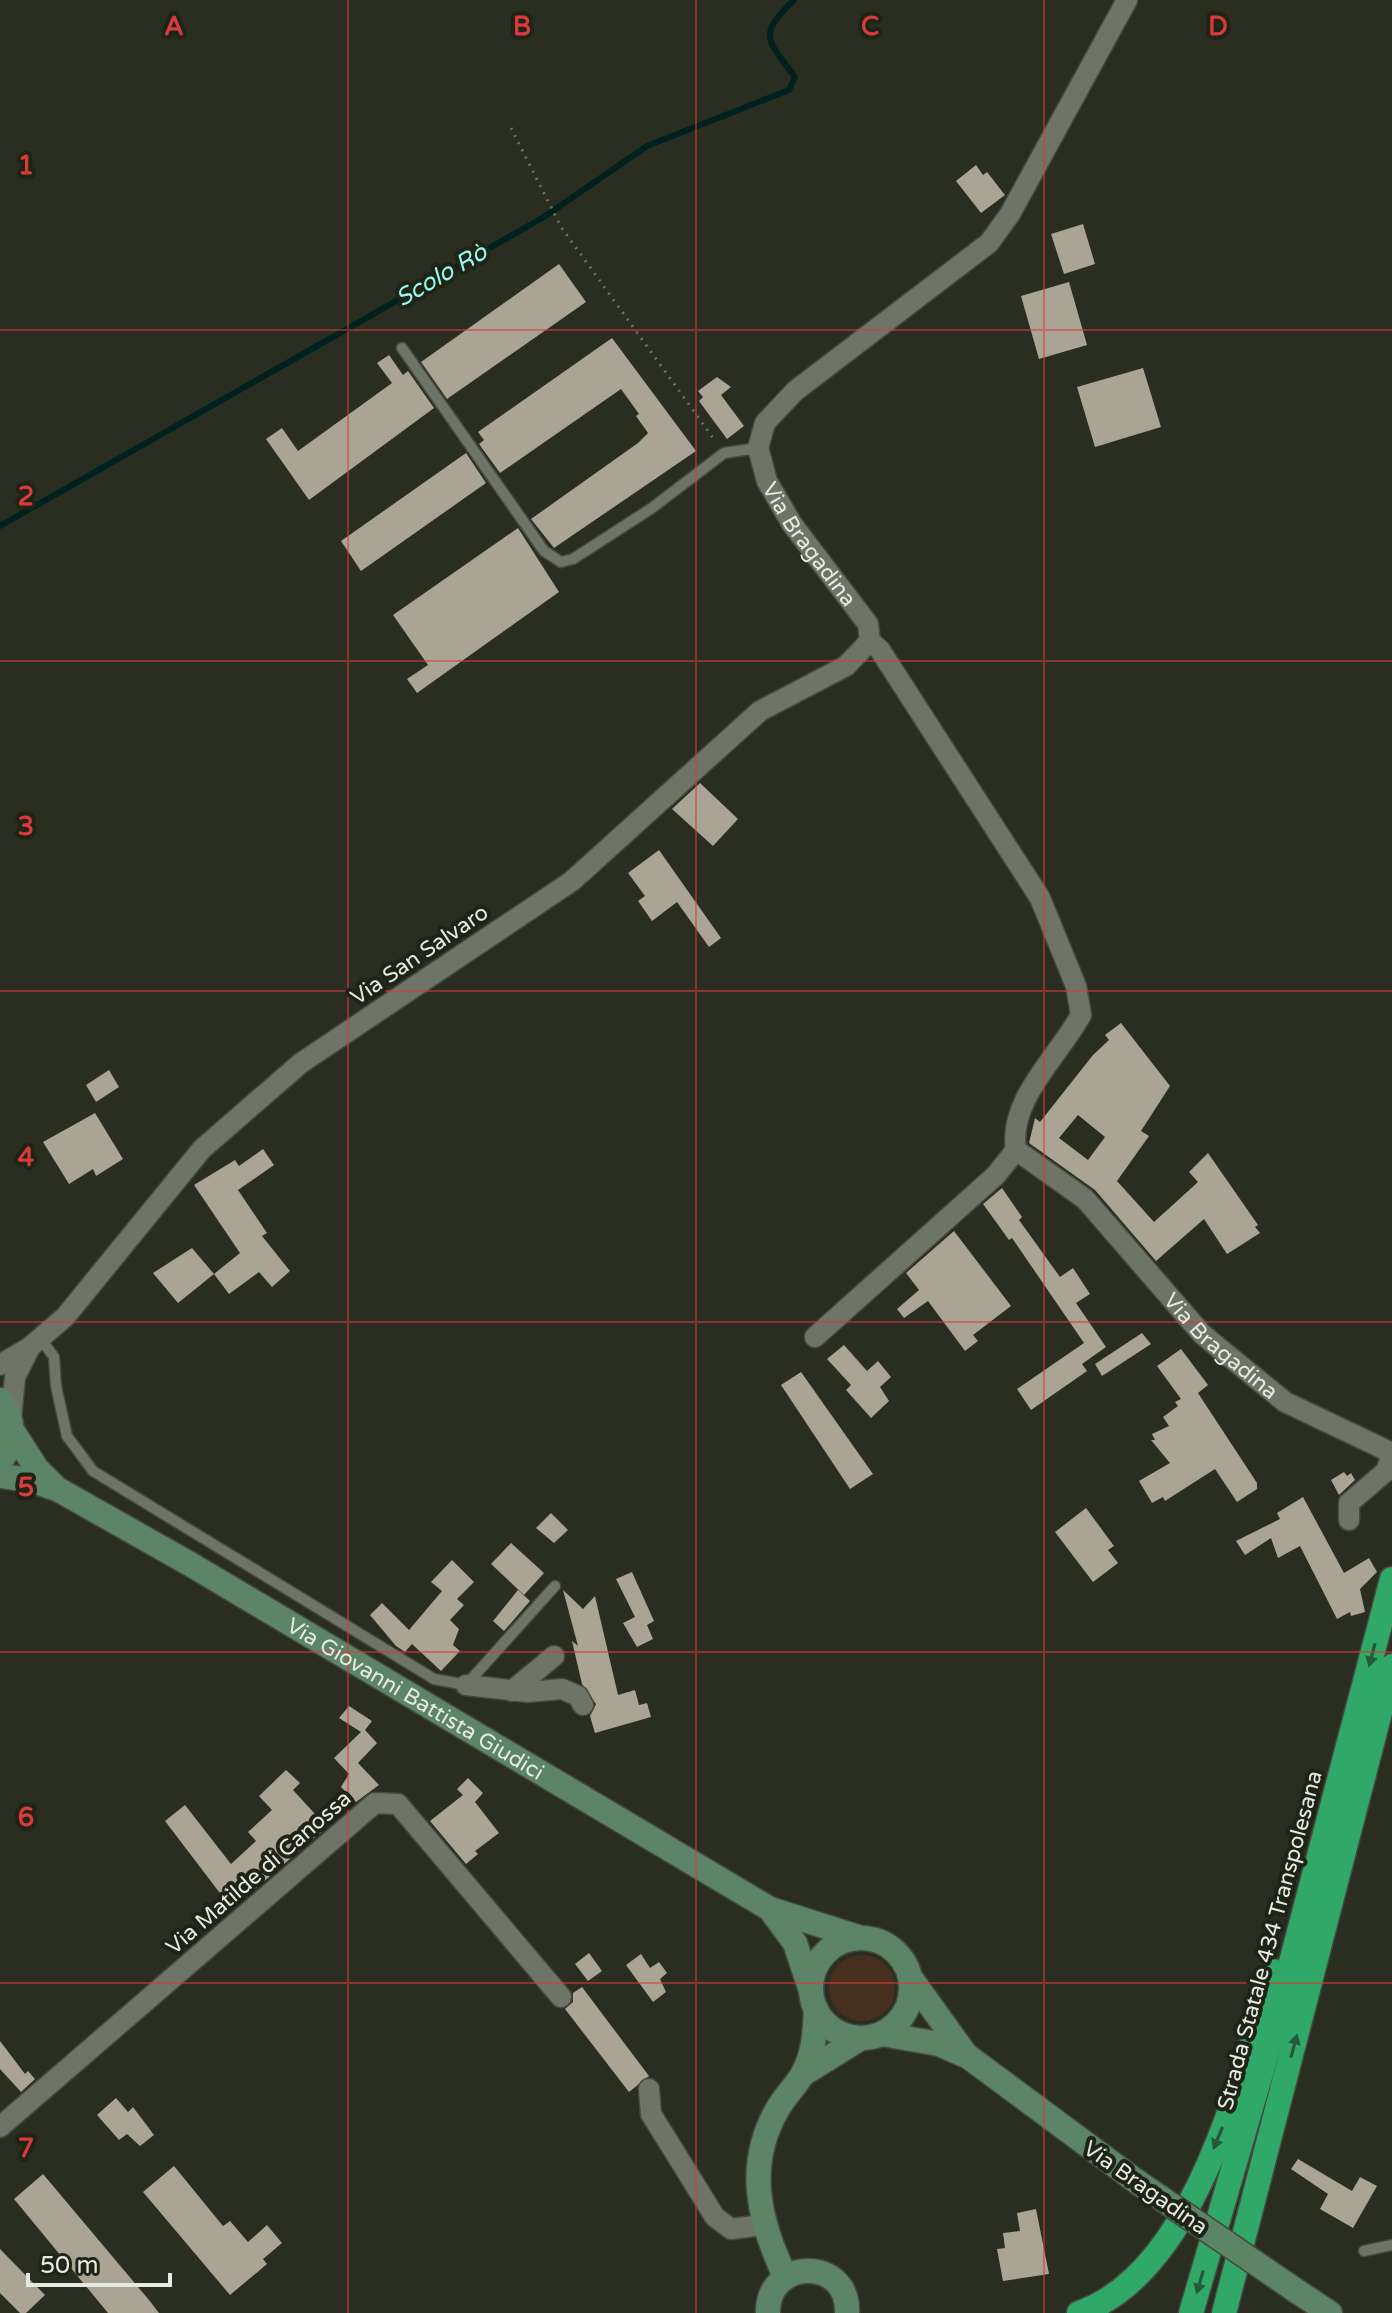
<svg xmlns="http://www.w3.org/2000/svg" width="1392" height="2313" font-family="'Varela Round',sans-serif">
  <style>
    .green { fill: #47311e }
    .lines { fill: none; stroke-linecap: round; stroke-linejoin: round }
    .stream { stroke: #00211e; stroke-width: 6 }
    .building { fill: #a9a493; fill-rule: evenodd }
    .lane-casing { stroke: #45493e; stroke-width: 13 }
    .street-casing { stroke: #45493e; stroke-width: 23 }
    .secondary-casing { stroke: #45493e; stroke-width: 27 }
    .highway-casing { stroke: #45493e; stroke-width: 27 }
    .path { stroke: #6c7065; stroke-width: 3; stroke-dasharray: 2 6; stroke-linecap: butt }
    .lane { stroke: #6f7566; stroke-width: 10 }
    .street { stroke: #6f7566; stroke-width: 20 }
    .secondary { stroke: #5c8467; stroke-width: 24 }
    .highway { stroke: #2fa868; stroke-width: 24 }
    .secondary-bridge-casing { stroke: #45493e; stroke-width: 27; stroke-linecap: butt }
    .secondary-bridge { stroke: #5c8467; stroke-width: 24 }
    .oneway { fill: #265937 }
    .grid { fill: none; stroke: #d83b3b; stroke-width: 2; stroke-opacity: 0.55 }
    .labels { text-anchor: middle; stroke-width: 8; stroke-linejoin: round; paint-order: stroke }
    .street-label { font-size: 22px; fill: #e7eae2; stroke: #202417 }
    .water-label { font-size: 24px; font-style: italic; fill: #96f9ed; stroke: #202417 }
    .grid-label { font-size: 26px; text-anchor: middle; font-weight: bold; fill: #d83b3b; stroke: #202417; stroke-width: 8; stroke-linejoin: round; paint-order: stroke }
  </style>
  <rect width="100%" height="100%" fill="#292e21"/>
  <circle class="green" cx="862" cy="1988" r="33"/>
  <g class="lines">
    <path class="stream" d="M0,526L544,217L647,146L789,90L795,77C767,39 757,36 794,0"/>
  </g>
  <g class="building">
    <path d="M976,165L983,175L987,172L1005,195L981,213L956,181Z"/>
    <path d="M1083,224L1095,264L1064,274L1051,234Z"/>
    <path d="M559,264L586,302L447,399L421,362Z"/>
    <path d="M1069,282L1087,345L1039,359L1021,296Z"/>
    <path d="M612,338L696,451L554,548L531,519L638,443L648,433L636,416L639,414L621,389L500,473L479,444L484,440L478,432Z"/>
    <path d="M389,355L403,375L408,371L434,408L309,500L266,439L282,428L298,451L392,383L377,363Z"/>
    <path d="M1143,368L1161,427L1095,447L1077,387Z"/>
    <path d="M717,377L731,387L721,395L744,426L727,439L699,401L703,397L698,391Z"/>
    <path d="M466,453L486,483L361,571L341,541Z"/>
    <path d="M518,528L559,592L417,693L407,679L428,665L393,615Z"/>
    <path d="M700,783L738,819L713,846L672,809Z"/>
    <path d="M659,850L721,938L709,947L677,902L652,921L638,901L645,896L628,873Z"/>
    <path d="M1121,1023L1170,1086L1141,1131L1149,1136L1117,1181L1154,1222L1198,1182L1189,1172L1208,1153L1258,1225L1255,1227L1260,1233L1227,1254L1204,1219L1156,1261L1095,1190L1029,1143L1035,1118L1040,1122L1093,1055L1109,1040L1105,1035ZM1078,1115L1105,1137L1088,1160L1059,1138Z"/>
    <path d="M109,1070L119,1087L96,1102L86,1085Z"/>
    <path d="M95,1113L123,1159L96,1176L93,1169L69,1184L43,1142Z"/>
    <path d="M263,1149L274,1165L238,1190L267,1233L262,1236L290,1271L272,1287L259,1272L229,1294L214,1274L240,1253L194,1185L235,1160L239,1166Z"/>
    <path d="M1002,1188L1022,1217L1019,1220L1060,1277L1073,1268L1090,1294L1076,1303L1106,1347L1082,1364L1087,1371L1031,1410L1017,1389L1084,1343L1012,1238L1009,1240L983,1204Z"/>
    <path d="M954,1231L1011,1306L973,1335L978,1341L965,1351L928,1301L904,1318L897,1309L919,1290L906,1273Z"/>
    <path d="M192,1248L214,1274L178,1303L153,1273Z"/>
    <path d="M1142,1333L1151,1344L1102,1376L1095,1364Z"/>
    <path d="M844,1345L867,1371L878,1361L891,1377L880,1387L889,1401L871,1418L846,1390L851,1385L827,1359Z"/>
    <path d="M1181,1349L1208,1385L1198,1393L1257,1483V1489L1237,1502L1215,1469L1165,1501L1163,1497L1152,1503L1139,1481L1170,1463L1151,1440H1155L1152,1434L1169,1426L1163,1417L1178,1406L1175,1402L1181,1399L1157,1366Z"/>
    <path d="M801,1372L873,1474L850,1489L781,1385Z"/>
    <path d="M1344,1472L1347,1476L1351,1473L1355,1480L1339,1495L1331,1480Z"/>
    <path d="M1303,1497L1344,1573L1369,1558L1377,1572L1360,1589L1365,1612L1351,1616L1350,1612L1337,1619L1300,1546L1278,1558L1271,1538L1245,1555L1236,1541L1280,1519L1277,1513Z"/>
    <path d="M1086,1508L1114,1546L1108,1550L1118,1563L1093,1582L1055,1532Z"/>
    <path d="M551,1513L568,1530L554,1543L536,1528Z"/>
    <path d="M511,1543L544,1573L524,1595L491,1564Z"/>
    <path d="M452,1560L474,1582L457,1599L464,1605L450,1620L459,1629L453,1645L460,1651L441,1671L412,1644L405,1652L396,1646L370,1615L382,1603L409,1630L442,1591L431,1582Z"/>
    <path d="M632,1572L654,1621L647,1625L653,1639L637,1647L623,1623L635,1617L616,1579Z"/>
    <path d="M518,1590L530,1601L504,1631L493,1621Z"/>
    <path d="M563,1590L583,1609L595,1596L618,1695L635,1690L639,1705L647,1703L651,1717L595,1733L590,1716L596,1704L582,1684L572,1641L578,1646Z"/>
    <path d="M349,1706L372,1721L365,1730L377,1743L358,1763L379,1785L356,1802L341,1787L349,1774L334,1758L361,1732L339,1718Z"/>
    <path d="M286,1770L300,1783L293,1790L327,1827L232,1909L165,1821L185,1805L231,1864L256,1841L248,1832L272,1810L259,1796Z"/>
    <path d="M468,1778L483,1793L475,1802L499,1833L475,1851L478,1854L466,1864L430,1821L463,1795L457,1789Z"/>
    <path d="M589,1953L602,1971L588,1981L575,1964Z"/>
    <path d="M641,1954L650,1968L659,1962L667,1973L660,1979L666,1992L653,2002L626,1965Z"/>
    <path d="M582,1987L649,2076L629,2092L565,2009L573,2002V1993Z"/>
    <path d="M0,2041L25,2074L28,2071L35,2079L21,2092L0,2069Z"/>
    <path d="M116,2098L128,2112L133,2107L154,2135L140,2146L127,2134L119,2140L97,2115Z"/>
    <path d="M1298,2159L1352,2191L1360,2177L1377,2186L1353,2228L1320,2209L1328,2194L1291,2169Z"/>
    <path d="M174,2166L223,2226L230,2221L248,2242L267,2225L282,2243L263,2259L267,2264L230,2295L143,2192Z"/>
    <path d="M43,2174L149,2300L159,2313H108L14,2199Z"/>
    <path d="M1036,2209L1049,2274L1003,2281L997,2249L1005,2248L1003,2233L1020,2231L1017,2213Z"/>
    <path d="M0,2249L45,2295L26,2313H20L0,2293Z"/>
  </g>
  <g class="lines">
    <g class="lane-casing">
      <g id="lane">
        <path d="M402,348L544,551L561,562L573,559L652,508L724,453L758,448"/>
        <path d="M40,1338L54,1357L56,1386L67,1436L93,1471L434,1679L466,1685L555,1586"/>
        <path d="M1364,2251L1392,2245"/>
      </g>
    </g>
    <g class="street-casing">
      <g id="street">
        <path id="s1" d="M1127,0L1010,214L989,243L795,391L765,423L758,448L767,481L792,524L868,624L870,641L880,650L1040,898L1076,986L1081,1015C1058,1057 1008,1100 1016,1150L1085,1199L1202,1334L1285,1402L1386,1450L1391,1460L1385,1472L1349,1503V1520"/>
        <path d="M815,1337L996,1175L1016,1150"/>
        <path d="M0,1365L30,1347L65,1317L202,1149L301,1063L572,881L760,711L846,666L870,641"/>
        <path d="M11,1419L15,1377L30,1347"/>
        <path d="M466,1685L527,1692L562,1689L578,1696L583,1705"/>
        <path d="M512,1691L554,1656"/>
        <path d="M649,2089L651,2114L715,2217L731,2229L763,2225"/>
        <path d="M0,2127L375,1803L398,1804L561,1997"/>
      </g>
    </g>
    <g class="secondary-casing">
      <g id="secondary">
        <path d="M0,1400C15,1419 16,1443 0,1461"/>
        <path d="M12,1430L37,1469L54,1486"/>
        <path id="s2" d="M0,1476L31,1480L59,1490L190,1564L770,1909L858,1937"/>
        <path d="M770,1909L795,1943L810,1988"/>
        <circle cx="861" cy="1988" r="50"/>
        <path d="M912,1980L966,2055L1136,2181"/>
        <path d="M882,2034L939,2044L964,2055"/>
        <path d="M803,2074L861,2038"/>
        <path d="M785,2276C759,2221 745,2166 777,2110C784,2097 795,2087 802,2075C814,2055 815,2031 816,2009"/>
        <path d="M1298,2292L1330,2313"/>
        <path d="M768,2313C767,2257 850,2257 847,2313"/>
      </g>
    </g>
    <g class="highway-casing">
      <g id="highway">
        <path d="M1079,2313C1195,2273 1241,2077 1273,1971"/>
        <path d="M1191,2313L1269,2046L1392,1579"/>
        <path d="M1224,2313L1392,1666"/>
      </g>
    </g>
    <path class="path" d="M511,128L561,227L716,442"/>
    <use href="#lane" class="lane"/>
    <use href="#street" class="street"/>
    <use href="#secondary" class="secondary"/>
    <use href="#highway" class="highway"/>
    <g class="secondary-bridge-casing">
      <path id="secondary-bridge" d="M1136,2181L1298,2292"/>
    </g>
    <use href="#secondary-bridge" class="secondary-bridge"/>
  </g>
  <defs><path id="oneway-solid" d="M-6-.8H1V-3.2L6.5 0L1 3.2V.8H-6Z" transform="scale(2)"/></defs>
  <g class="oneway">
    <use href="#oneway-solid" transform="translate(1372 1655) rotate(105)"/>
    <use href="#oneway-solid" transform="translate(1294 2046) rotate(-75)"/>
    <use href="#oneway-solid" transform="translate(1218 2138) rotate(113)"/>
    <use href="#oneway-solid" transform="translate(1200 2282) rotate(106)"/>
  </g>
  <path class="grid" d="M348,0V2313M696,0V2313M1044,0V2313M0,330H1392M0,661H1392M0,991H1392M0,1322H1392M0,1652H1392M0,1983H1392"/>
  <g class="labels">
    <g class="street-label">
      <text dy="8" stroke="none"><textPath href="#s1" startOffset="704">Via Bragadina</textPath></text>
      <text transform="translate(419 954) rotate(-34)" y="8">Via San Salvaro</text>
      <text dy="8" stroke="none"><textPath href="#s1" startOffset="1692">Via Bragadina</textPath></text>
      <text dy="8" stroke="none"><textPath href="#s2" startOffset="474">Via Giovanni Battista Giudici</textPath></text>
      <text transform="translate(258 1872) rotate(-41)" y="8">Via Matilde di Canossa</text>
      <text transform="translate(1269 1940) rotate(-75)" y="8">Strada Statale 434 Transpolesana</text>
      <text transform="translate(1146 2187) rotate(35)" y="8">Via Bragadina</text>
    </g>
    <g class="water-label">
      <text transform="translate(441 275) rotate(-30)" y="8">Scolo Rò</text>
    </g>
  </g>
  <g class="grid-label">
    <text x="174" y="35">A</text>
    <text x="522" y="35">B</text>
    <text x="870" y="35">C</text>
    <text x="1218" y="35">D</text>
    <text x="26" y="174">1</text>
    <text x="26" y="505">2</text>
    <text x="26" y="835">3</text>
    <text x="26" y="1166">4</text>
    <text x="26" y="1496">5</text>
    <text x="26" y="1826">6</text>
    <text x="26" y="2157">7</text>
  </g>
  <path d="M28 2273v12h142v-12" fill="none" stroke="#e7eae2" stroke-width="4"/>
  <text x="40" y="2273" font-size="24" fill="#e7eae2" stroke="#202417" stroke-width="6" paint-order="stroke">50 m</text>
</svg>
